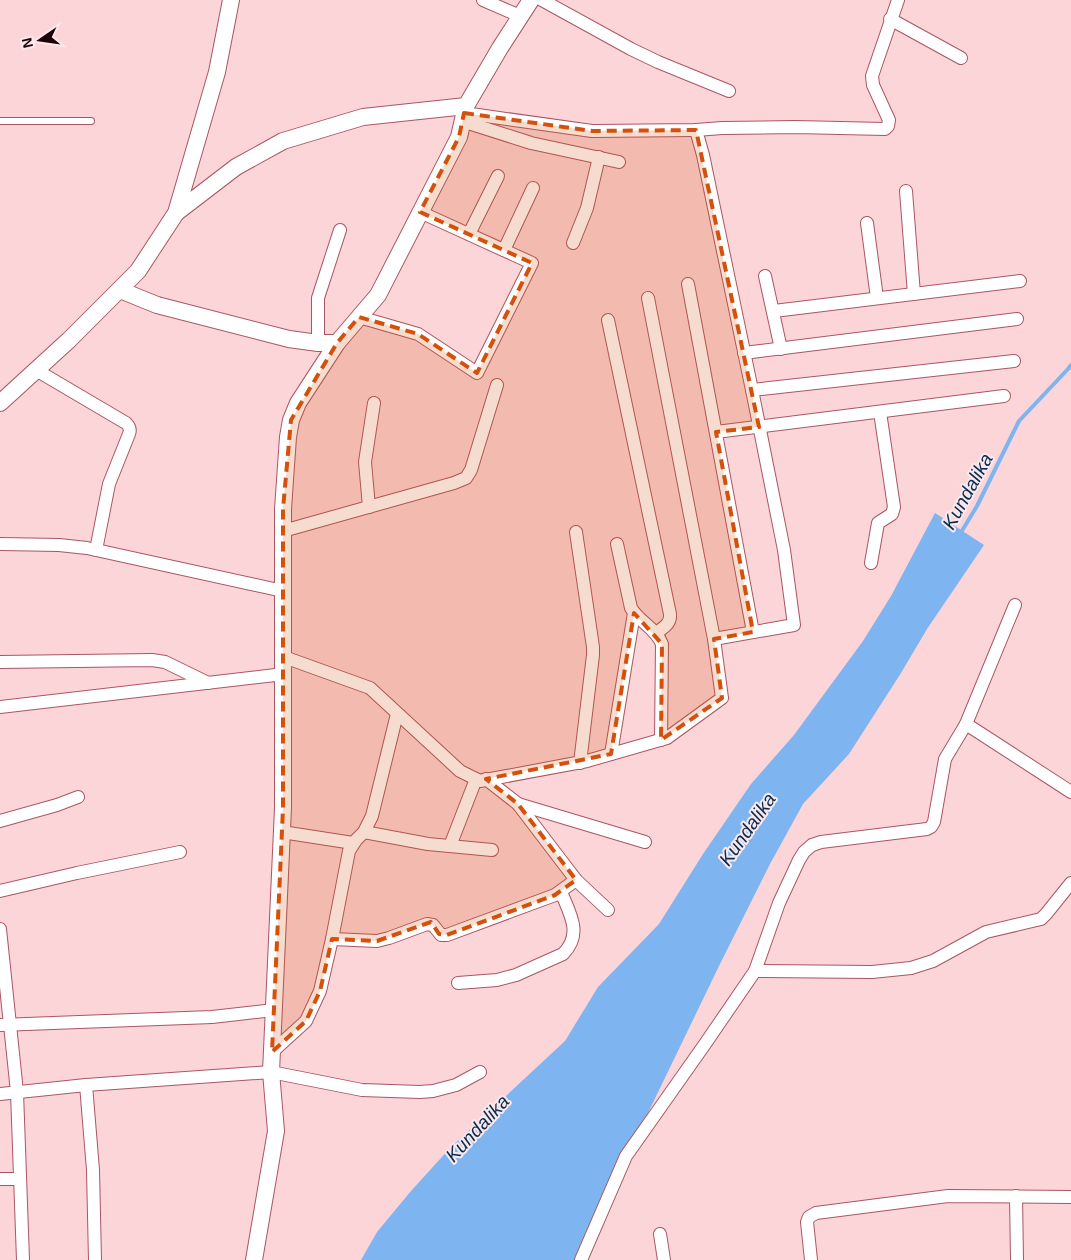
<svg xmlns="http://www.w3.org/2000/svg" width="1071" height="1260" font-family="Arial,sans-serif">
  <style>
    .water { fill: #7eb4f0 }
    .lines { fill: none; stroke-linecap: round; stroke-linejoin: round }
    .stream { stroke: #7eb4f0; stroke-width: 4 }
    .service-casing { stroke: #a95663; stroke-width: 8 }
    .minor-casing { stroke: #a95663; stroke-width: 14 }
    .tertiary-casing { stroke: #a95663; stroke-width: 18 }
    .service { stroke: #fff; stroke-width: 6 }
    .minor { stroke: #fff; stroke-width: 12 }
    .tertiary { stroke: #fff; stroke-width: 16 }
    .marked { fill: #d4500c; fill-opacity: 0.2; stroke: #d4500c; stroke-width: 4; stroke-dasharray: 10 6; stroke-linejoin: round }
    .labels { text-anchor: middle; stroke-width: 4; stroke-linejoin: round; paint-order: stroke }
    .water-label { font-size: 19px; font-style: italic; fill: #052d53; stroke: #fce8ea }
  </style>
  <rect width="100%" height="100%" fill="#fcd5d9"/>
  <path class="water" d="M935,513L984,545L927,629L901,673L849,754L803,804L770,864L719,966L577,1260H361L377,1232L411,1191L451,1147L565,1041L598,987L659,924L703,854L751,784L794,735L863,641L891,596Z"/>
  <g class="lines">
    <path class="stream" d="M960,534L977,506L1019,421L1068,369L1071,365"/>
    <g class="service-casing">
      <path id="service" d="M0,121H91"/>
    </g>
    <g class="minor-casing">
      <g id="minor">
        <path d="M483,0L520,16"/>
        <path d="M542,0L631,49L658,62L729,91"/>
        <path d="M890,19L961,58"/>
        <path d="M464,113L592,131L696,130L722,128L795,127L885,129L888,126L889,120L873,85L872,76L898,0"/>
        <path d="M462,121L531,143L619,162"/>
        <path d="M906,191L914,294"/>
        <path d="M867,223L877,298"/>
        <path d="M469,234L498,176"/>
        <path d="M573,243L587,208L599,157"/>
        <path d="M504,250L533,188"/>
        <path d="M765,276L781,349"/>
        <path d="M688,284L753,632"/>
        <path d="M648,298L714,639"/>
        <path d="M774,311L1020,281"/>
        <path d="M359,317L418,334L477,373L532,263L420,212"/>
        <path d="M608,320L670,614C671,624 663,628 656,633"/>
        <path d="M318,343V298L340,230"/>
        <path d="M744,353L1017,319"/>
        <path d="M36,370L126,423C129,426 131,429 129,434L109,484L96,550"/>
        <path d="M752,390L1014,361"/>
        <path d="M716,432L1004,396"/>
        <path d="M369,507L365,462L374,403"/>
        <path d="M283,531L454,483L466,478L471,470L497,385"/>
        <path d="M576,532L593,647V655L580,763"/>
        <path d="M0,544L59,545L87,548L283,591"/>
        <path d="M617,544L631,608C639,622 656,628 662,644L661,740"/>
        <path d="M871,563L878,523L892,514L894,507L880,412"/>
        <path d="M284,657L370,688L460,771L480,781L587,761L667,738L722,698L714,639L794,625L784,550L752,390L703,155L696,130"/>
        <path d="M0,662L152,660L165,662L208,683"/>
        <path d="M0,707L284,674"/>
        <path d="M966,724L1071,792"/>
        <path d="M611,754L634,613"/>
        <path d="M486,779L518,804L645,842"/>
        <path d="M518,804L576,880L608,910"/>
        <path d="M0,821L57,805L78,797"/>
        <path d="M282,832L353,843"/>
        <path d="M364,832L428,844L492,850"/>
        <path d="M450,846L476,779"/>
        <path d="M0,891L77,873L180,852"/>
        <path d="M0,929L17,1092L23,1260"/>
        <path d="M332,939L377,941L389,938L427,924L433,925L441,935H447L555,895L576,880"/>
        <path d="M755,971L872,972L911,968L933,961L986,932L1041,919L1046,914L1071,883"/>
        <path d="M458,983L497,980L516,975L563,954C583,934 570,914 561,892"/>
        <path d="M0,1025L212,1017L274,1010"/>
        <path d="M272,1052L306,1021L320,991L332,939L349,851L356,840L364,832L372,816L397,714"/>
        <path d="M86,1085L93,1170L95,1260"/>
        <path d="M0,1094L86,1085L271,1072L362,1090L420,1092L433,1091L456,1085L480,1072"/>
        <path d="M0,1179H20"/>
        <path d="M1016,1196L1017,1260"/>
        <path d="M660,1234L664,1260"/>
        <path d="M581,1260L626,1156L705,1044L755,971L779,903L799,860L804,852L812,845L821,842L927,829L931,827L934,822L945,759L966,724L1015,605"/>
        <path d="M811,1260L807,1222L809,1217L816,1213L948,1196L1071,1197"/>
      </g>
    </g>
    <g class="tertiary-casing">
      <g id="tertiary">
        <path d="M176,213L236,167L283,141L363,117L466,106L500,48L531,0"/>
        <path d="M120,290L157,305L289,339L318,343H337"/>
        <path d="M0,403L69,340L138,271L176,213L217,72L231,0"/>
        <path d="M254,1260L276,1131L271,1072L283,808V509L288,437L291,420L298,403L337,343L378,295L459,137L466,106"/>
      </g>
    </g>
    <use href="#service" class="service"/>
    <use href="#minor" class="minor"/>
    <use href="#tertiary" class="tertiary"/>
  </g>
  <path class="marked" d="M464,113L592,131L696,130L759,427L716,432L753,632L714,639L722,698L661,740L662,644L634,613L611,754L486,779L518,804L576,880L555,895L447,935L439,934L431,922L377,941L332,939L320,991L306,1021L272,1052L283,808V509L291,420L337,343L359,317L418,334L477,373L532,263L420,212L459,137Z"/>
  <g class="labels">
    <g class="water-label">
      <text transform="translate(967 491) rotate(-61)" y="7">Kundalika</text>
      <text transform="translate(747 829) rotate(-55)" y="7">Kundalika</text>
      <text transform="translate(477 1128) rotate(-47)" y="7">Kundalika</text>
    </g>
  </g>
  <g transform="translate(40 40) rotate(257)" stroke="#fce8ea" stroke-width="4" paint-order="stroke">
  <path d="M0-4L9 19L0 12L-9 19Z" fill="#1f0207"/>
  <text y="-8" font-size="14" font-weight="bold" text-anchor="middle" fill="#1f0207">N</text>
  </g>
</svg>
